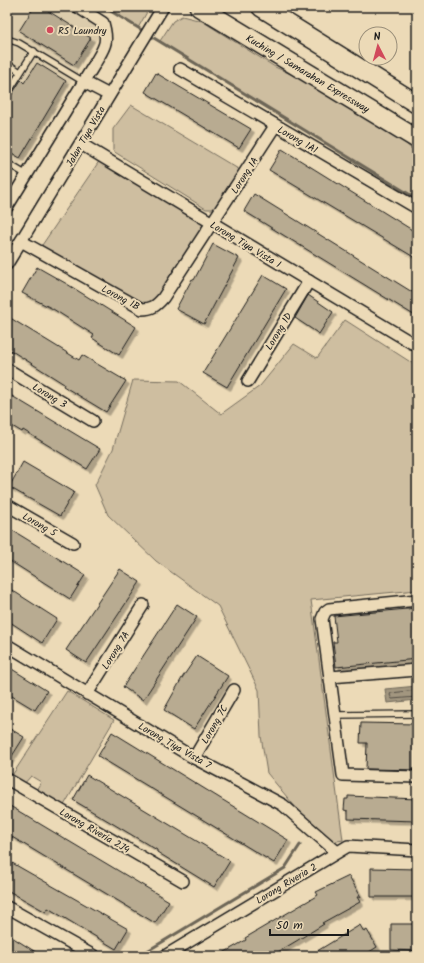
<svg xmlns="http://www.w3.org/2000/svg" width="424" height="963" font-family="Kalam,sans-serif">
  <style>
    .built { fill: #dcccac }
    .green { fill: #cebea0; stroke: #756d5e }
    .water { fill: #a2967f; stroke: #6c6557 }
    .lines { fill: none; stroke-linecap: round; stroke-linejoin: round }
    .shore { stroke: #524d44; stroke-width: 1 }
    .stream { stroke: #6c6557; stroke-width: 3 }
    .building { fill: #b8ab91; stroke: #1c1c1c; filter: url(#shadow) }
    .service-casing { stroke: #1c1c1c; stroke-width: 8 }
    .minor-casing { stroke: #1c1c1c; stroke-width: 14 }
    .trunk-casing { stroke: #1c1c1c; stroke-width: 21 }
    .service { stroke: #ecdab7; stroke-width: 5.5 }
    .minor { stroke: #ecdab7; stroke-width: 11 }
    .trunk { stroke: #ecdab7; stroke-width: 18 }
    .poi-dot { fill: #d1495b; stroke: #ecdab7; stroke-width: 1.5 }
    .labels { text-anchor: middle; stroke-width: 4; stroke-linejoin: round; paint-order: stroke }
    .poi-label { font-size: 10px; fill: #1c1c1c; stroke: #ecdab7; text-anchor: start }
    .street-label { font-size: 10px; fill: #1c1c1c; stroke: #ecdab7 }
  </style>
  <defs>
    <filter id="shadow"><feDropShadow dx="3.5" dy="3.5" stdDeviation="0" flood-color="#0004"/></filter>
  </defs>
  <rect width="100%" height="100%" fill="#ecdab7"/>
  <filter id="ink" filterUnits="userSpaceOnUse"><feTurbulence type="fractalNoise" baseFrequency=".025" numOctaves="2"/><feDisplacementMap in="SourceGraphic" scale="8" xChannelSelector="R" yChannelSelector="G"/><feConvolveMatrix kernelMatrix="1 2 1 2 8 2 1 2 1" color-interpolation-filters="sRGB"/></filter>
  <g filter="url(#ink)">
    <path class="built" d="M7,7H93L110,18L7,184Z"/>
    <g class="green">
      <path d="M104,7H149L147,12L138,28Z"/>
      <path d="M182,16L202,21L275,67L309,82L402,140L417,154V199L160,41L173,21Z"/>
      <path d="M131,105L245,173L221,209H206L113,151V129Z"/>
      <path d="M102,157L212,223L149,309L38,251Z"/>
      <path d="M345,320L412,363L417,358V590L311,600L343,840L332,842L297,809L267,773L261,736L259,690L218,606L156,561L108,515L95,485L113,449L133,380L179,381L221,414L260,386L294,344L317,358Z"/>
      <path d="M67,691L114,720L63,807L36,790L41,782L31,776L23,785L11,777Z"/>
    </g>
    <path class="water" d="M417,686V700L387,703L385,689Z"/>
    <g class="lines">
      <path class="shore" d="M417,690L391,693L390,695L392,699L417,697"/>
      <g class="stream">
        <path d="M104,7L145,32"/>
        <path d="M149,35L417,199"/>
        <path d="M139,956L285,868L300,845"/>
      </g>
    </g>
    <g class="building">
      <path d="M34,7H42L91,38L74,65L19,31Z"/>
      <path d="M37,63L66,81L20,158L7,150V98L11,96L21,80L24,83Z"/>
      <path d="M156,73L251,129L239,148L145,92Z"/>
      <path d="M282,149L417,233V259L269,170Z"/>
      <path d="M254,194L417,295V317L244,211Z"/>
      <path d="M213,244L239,258L204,324L176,309L192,279L194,280Z"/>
      <path d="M37,267L67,284L136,327L119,355L92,338L94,335L53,309L22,293Z"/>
      <path d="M263,275L286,289L227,387L203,373Z"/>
      <path d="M308,295L333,312L319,334L295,318Z"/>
      <path d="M7,316L79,360L82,355L126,381L106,412L63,386L64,384L7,348Z"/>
      <path d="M7,393L100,449L87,469L23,430L22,432L7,423Z"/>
      <path d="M23,462L74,492L60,516L9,487Z"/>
      <path d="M7,527L85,575L70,599L7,559Z"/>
      <path d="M120,569L140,582L86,663L66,650Z"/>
      <path d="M7,587L57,619L42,643L7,620Z"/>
      <path d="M177,604L197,617L143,700L123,687Z"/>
      <path d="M417,608V659L336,667L333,642H337L334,616Z"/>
      <path d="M197,656L228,676L194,729L164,710L182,678Z"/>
      <path d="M7,666L47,691L35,710L7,693Z"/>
      <path d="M361,723L417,724V770L366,769L367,743H360Z"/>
      <path d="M7,727L24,737L7,764Z"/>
      <path d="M112,732L288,840L274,863L98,756Z"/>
      <path d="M87,775L230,861L214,887L157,852V850L73,800Z"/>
      <path d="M348,796L417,799V821L348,819V811L344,810L345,799H348Z"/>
      <path d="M10,806L169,901L155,923L7,834V810Z"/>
      <path d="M7,860L128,929L116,949L48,908L46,912L7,890Z"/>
      <path d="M371,868L417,869V897H371Z"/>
      <path d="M349,876L361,897H357L360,902L322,923L324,924L298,940L271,956H218L246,940L245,938L318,895L316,892Z"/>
      <path d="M391,924H417V951L391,950Z"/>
      <path d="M360,925L364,932L367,930L377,947L363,956H309Z"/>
      <path d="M7,934L42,956H7Z"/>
    </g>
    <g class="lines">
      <g class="service-casing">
        <g id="service">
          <path d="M7,39L19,43L84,82"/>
          <path d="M7,63L20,72"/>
          <path d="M7,94L34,51"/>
          <path d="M7,163L27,175"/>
          <path d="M336,715L417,714"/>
        </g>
      </g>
      <g class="minor-casing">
        <g id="minor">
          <path d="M180,69L417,208"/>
          <path d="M84,82L109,95"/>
          <path d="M81,144L412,343"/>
          <path d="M7,207L94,65C104,47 109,44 103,23L78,7"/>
          <path d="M21,241L142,309C152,309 156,306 163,298L275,126"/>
          <path d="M7,264L163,7"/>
          <path d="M7,369L93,421"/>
          <path d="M248,381L309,281"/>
          <path d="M7,505L73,543"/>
          <path d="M417,600L329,609L325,612L322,619L343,775L417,777"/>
          <path d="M7,645L194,758L283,805L337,852"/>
          <path d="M330,677L417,670"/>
          <path d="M87,694L143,605"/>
          <path d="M194,758L234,690"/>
          <path d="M7,779L183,881"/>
          <path d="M7,907L94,956"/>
          <path d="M165,956L348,846L417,850"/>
        </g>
      </g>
      <g class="trunk-casing">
        <g id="trunk">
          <path d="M199,7L417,139"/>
          <path d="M261,7L417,104"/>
        </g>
      </g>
      <use href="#service" class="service"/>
      <use href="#minor" class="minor"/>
      <use href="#trunk" class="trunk"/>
    </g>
  </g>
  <circle class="poi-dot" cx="50" cy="30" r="4"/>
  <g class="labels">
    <g class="poi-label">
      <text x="58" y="34">RS Laundry</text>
    </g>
    <g class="street-label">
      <text transform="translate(308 73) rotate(31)" y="4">Kuching / Samarahan Expressway</text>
      <text transform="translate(85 136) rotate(-60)" y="4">Jalan Tiya Vista</text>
      <text transform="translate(298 139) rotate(30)" y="4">Lorong 1A1</text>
      <text transform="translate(244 175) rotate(-57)" y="4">Lorong 1A</text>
      <text transform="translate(246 244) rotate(31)" y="4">Lorong Tiya Vista 1</text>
      <text transform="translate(121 297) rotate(28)" y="4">Lorong 1B</text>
      <text transform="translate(278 331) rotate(-59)" y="4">Lorong 1D</text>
      <text transform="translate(50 395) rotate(31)" y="4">Lorong 3</text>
      <text transform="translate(40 524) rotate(30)" y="4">Lorong 5</text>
      <text transform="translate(115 650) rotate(-58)" y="4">Lorong 7A</text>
      <text transform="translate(214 724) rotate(-60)" y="4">Lorong 7C</text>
      <text transform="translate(175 745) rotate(30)" y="4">Lorong Tiya Vista 7</text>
      <text transform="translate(95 830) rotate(30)" y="4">Lorong Riveria 2J4</text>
      <text transform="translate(286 883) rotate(-31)" y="4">Lorong Riveria 2</text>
    </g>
  </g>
  <rect width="424" height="963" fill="none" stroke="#ecdab7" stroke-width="24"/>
  <rect x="12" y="12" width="400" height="939" fill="none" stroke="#1c1c1c" stroke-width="1.5" filter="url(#ink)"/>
  <g transform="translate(378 46) rotate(354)"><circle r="19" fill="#ecdab7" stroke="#998e79"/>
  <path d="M0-3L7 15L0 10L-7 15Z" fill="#d1495b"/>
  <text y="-6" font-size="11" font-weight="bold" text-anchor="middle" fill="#1c1c1c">N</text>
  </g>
  <path d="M270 929v6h78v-6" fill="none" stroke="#1c1c1c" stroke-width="2"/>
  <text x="276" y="929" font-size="12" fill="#1c1c1c" stroke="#ecdab7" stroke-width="3" paint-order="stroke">50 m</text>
</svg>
